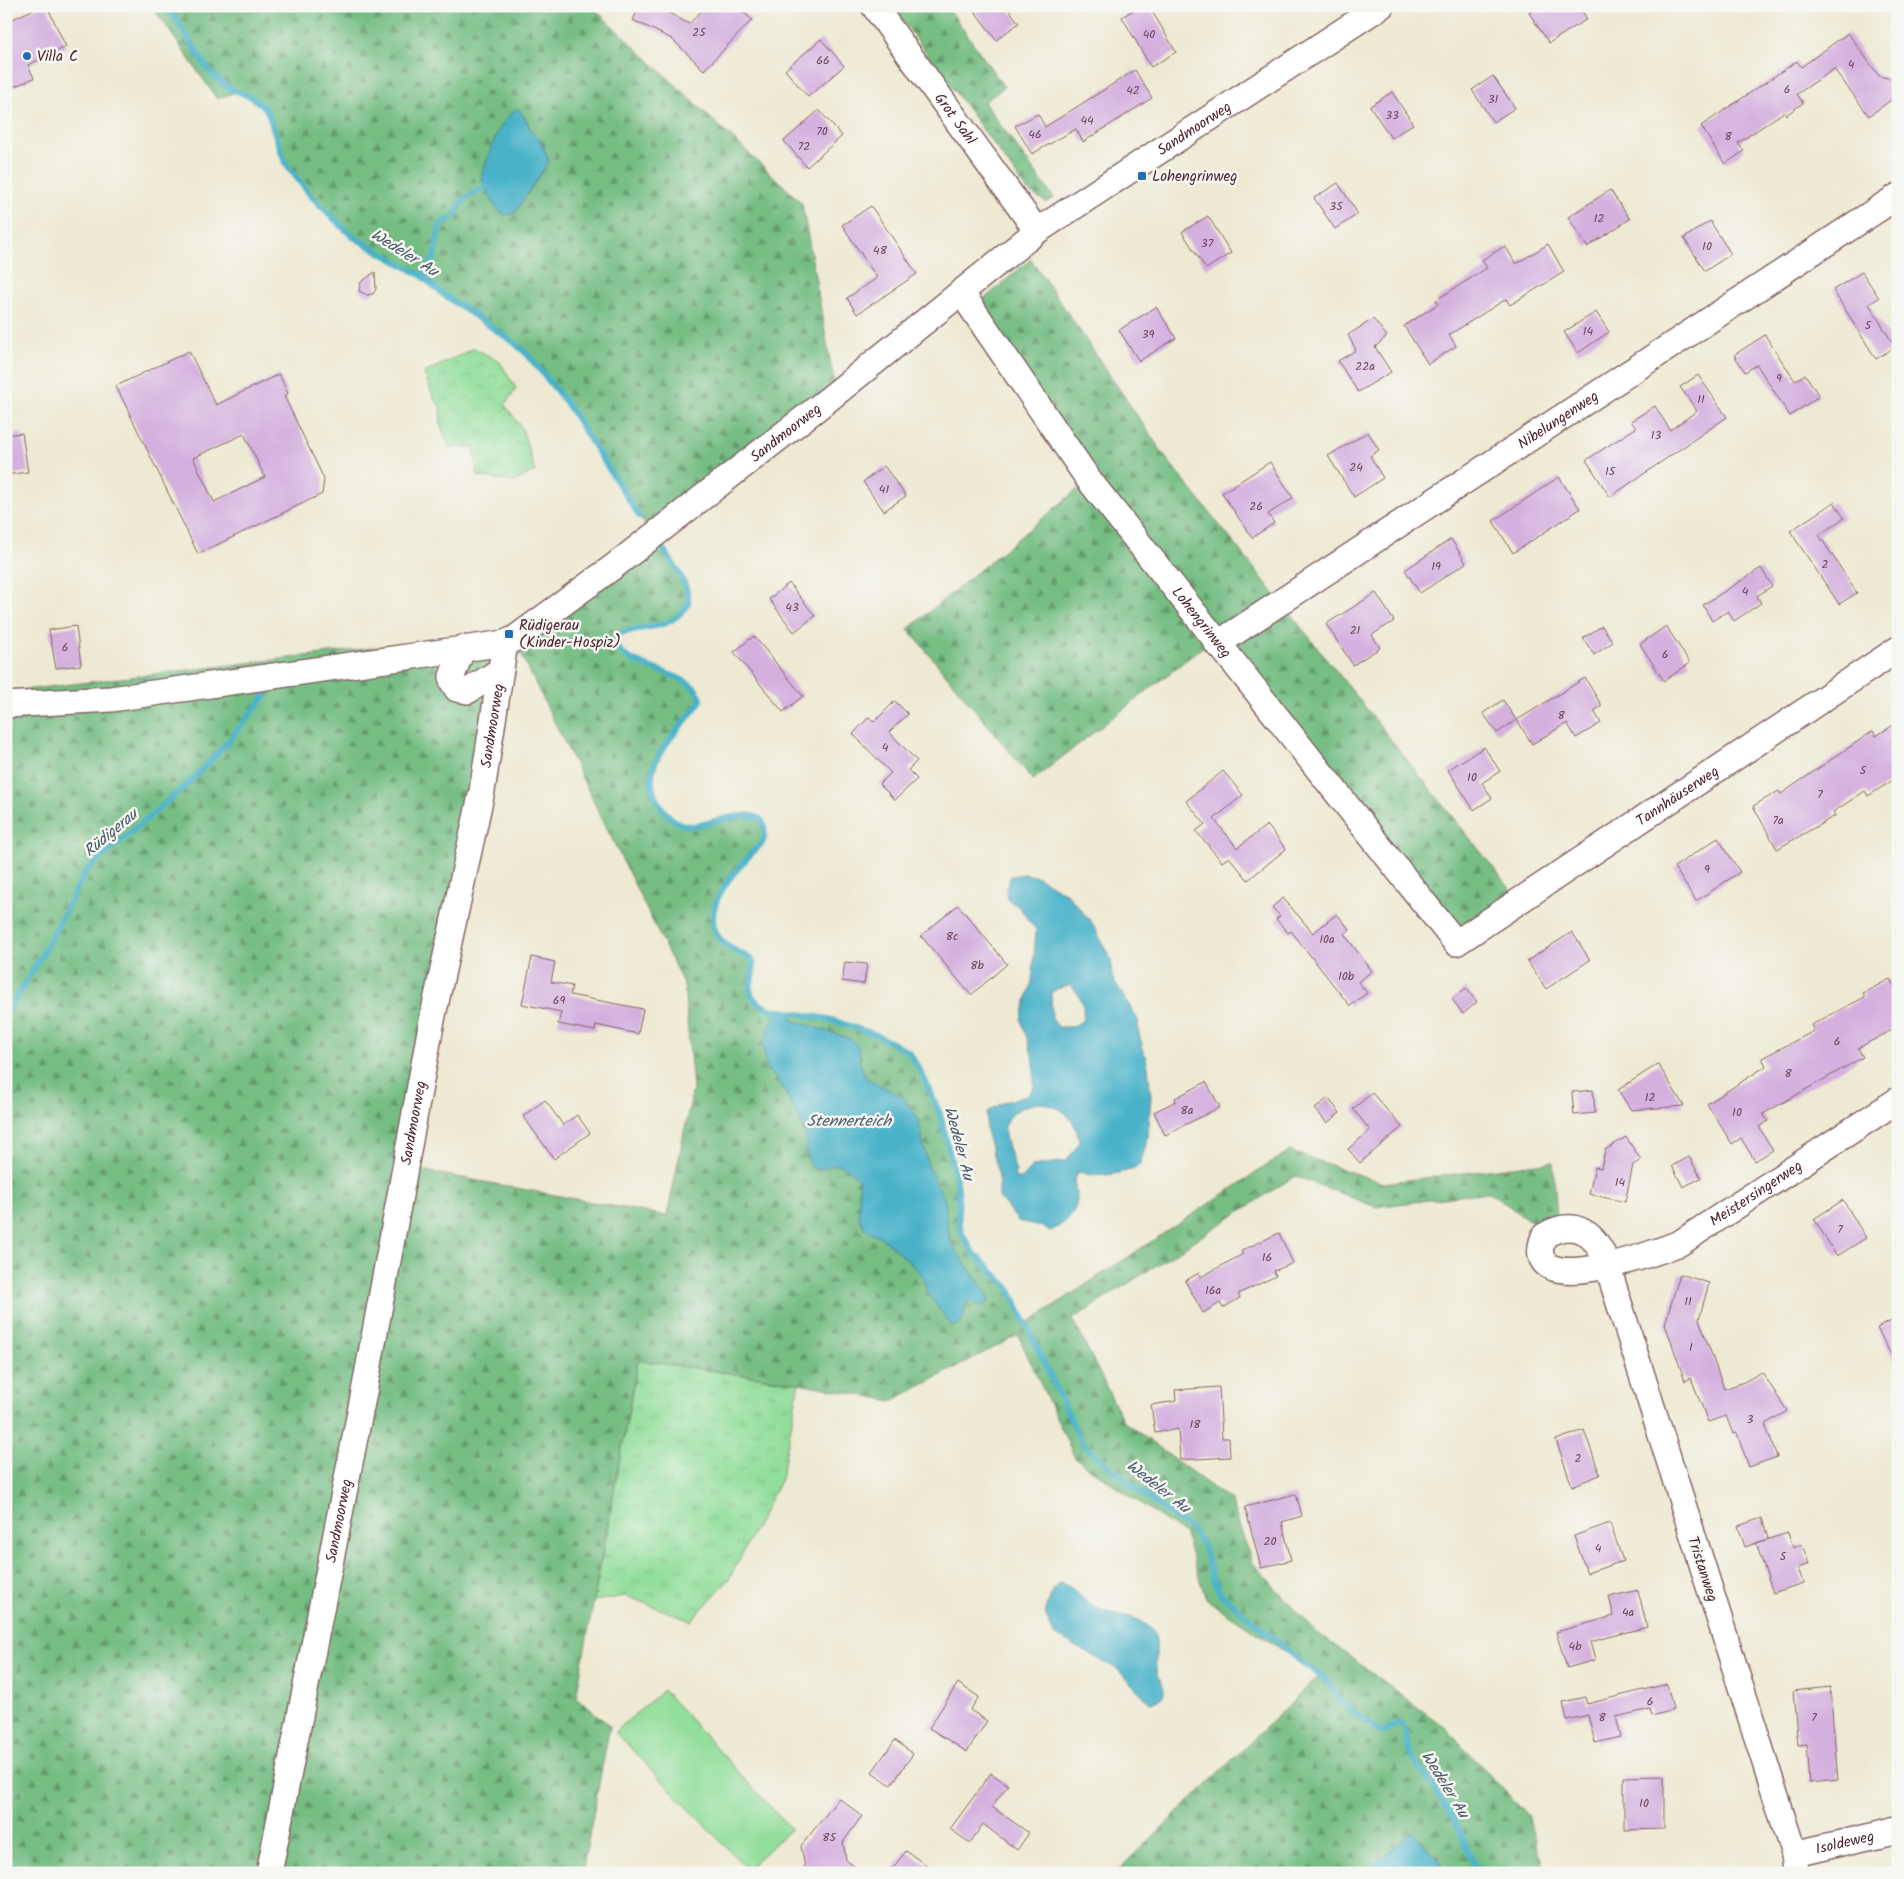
<svg xmlns="http://www.w3.org/2000/svg" width="1904" height="1879" font-family="Kalam,sans-serif">
  <style>
    .grass { fill: url(#grass-tufts); stroke: #6e7e63 }
    .forest { fill: url(#forest-firs); stroke: #606e57; fill-rule: evenodd }
    .park { fill: url(#park-crowns); stroke: #6e7e63 }
    .garden { fill: #92de9b; stroke: #6e7e63 }
    .water { fill: #4ab2c9; stroke: #4a687a; fill-rule: evenodd }
    .lines { fill: none; stroke-linecap: round; stroke-linejoin: round }
    .stream { stroke: #4ab2c9; stroke-width: 6 }
    .building { fill: #d4b0df; fill-rule: evenodd }
    .minor-casing { stroke: #836665; stroke-width: 28 }
    .minor { stroke: #fff; stroke-width: 25 }
    .poi-dot { fill: #1f6fb2; stroke: #f6f6f2; stroke-width: 2 }
    .labels { text-anchor: middle; stroke-width: 5; stroke-linejoin: round; paint-order: stroke }
    .number-label { font-size: 12px; fill: #6c4358 }
    .poi-label { font-size: 15px; fill: #4a1f2b; stroke: #f6f6f2; text-anchor: start }
    .street-label { font-size: 15px; fill: #4a1f2b; stroke: #f6f6f2 }
    .water-label { font-size: 16px; font-style: italic; fill: #4a5a6a; stroke: #f6f6f2 }
  </style>
  <defs>
    <pattern id="grass-tufts" width="24" height="20" patternUnits="userSpaceOnUse" patternTransform="scale(1.25)"><rect width="24" height="20" fill="#92de9b"/><path d="M3 7l-1-3M5 7V3M7 7l1-3M15 17l-1-3M17 17v-4M19 17l1-3" fill="none" stroke="#7fbe86"/></pattern>
    <pattern id="forest-firs" width="22" height="20" patternUnits="userSpaceOnUse" patternTransform="scale(1.25)"><rect width="22" height="20" fill="#75bd83"/><path d="M5 1l3.5 6h-7zM16 11l3.5 6h-7z" fill="#62996b"/></pattern>
    <pattern id="park-crowns" width="20" height="18" patternUnits="userSpaceOnUse" patternTransform="scale(1.25)"><rect width="20" height="18" fill="#92de9b"/><path d="M2 6a3 3 0 1 1 6 0M12 15a3 3 0 1 1 6 0" fill="none" stroke="#7fbe86"/></pattern>
  </defs>
  <rect width="100%" height="100%" fill="#f6f6f2"/>
  <filter id="ink" filterUnits="userSpaceOnUse"><feTurbulence type="fractalNoise" baseFrequency=".02" numOctaves="2"/><feDisplacementMap in="SourceGraphic" scale="10" xChannelSelector="R" yChannelSelector="G"/><feConvolveMatrix kernelMatrix="1 2 1 2 8 2 1 2 1" color-interpolation-filters="sRGB"/></filter>
  <filter id="wash" filterUnits="userSpaceOnUse"><feTurbulence type="fractalNoise" baseFrequency=".0096" numOctaves="4" result="noise"/><feDisplacementMap in="SourceGraphic" scale="20" xChannelSelector="R" yChannelSelector="G"/><feGaussianBlur stdDeviation="1.12" result="paint"/><feColorMatrix in="noise" values="0 0 0 0 0 0 0 0 0 0 0 0 0 0 0 0 0 1.4 0 .05"/><feComposite in="paint" operator="in"/></filter>
  <g filter="url(#wash)">
    <rect width="100%" height="100%" fill="#eee9d2"/>
    <path class="grass" d="M638,1360L799,1383L781,1479L729,1579L691,1621L626,1596L594,1601Z"/>
    <g class="forest">
      <path d="M152,6H591L802,203L831,366L838,396L661,539V546L680,576L687,594L688,604C671,631 647,625 621,633L617,637C610,671 696,667 701,700C681,733 630,765 662,808C669,818 678,825 690,826C705,828 776,792 763,842C742,863 694,908 721,940C730,951 743,952 753,961C757,983 736,993 769,1009L829,1019L874,1034L909,1052L924,1078L940,1114L958,1187L959,1223L963,1236L973,1252L1005,1283L1026,1324L1289,1151L1383,1183L1553,1162L1557,1217L1533,1223L1489,1192L1376,1207L1295,1176L1073,1319L1123,1421L1231,1501L1252,1562L1315,1631L1447,1729L1528,1816L1545,1873H1448L1413,1832L1366,1873H1115L1320,1675L1206,1599L1185,1534L1075,1458L1018,1335L892,1401L799,1383L638,1360L576,1697L610,1726L582,1873H6V692L505,632L652,536L565,401L527,354L512,341L444,295L425,278L406,265L363,244L342,227L310,195L285,163L267,110L253,98L238,91L217,99ZM527,121L531,131L540,140L549,161L514,214L492,200L481,177L494,140ZM514,640L684,985L693,1089L667,1216L404,1167Z"/>
      <path d="M892,6H947L1004,87L984,102L1054,198L1046,202L1028,191Z"/>
      <path d="M1031,259L1166,458L1520,901L1456,943L1213,639L1033,780L908,629L1089,480L972,309Z"/>
    </g>
    <path class="park" d="M474,348L500,362L516,388L505,405L522,428L535,471L513,482L478,476L474,447L450,448L441,427L440,406L434,399L424,373Z"/>
    <path class="garden" d="M663,1690L791,1829L747,1869L615,1732Z"/>
    <g class="water">
      <path d="M518,108L527,121L531,131L540,140L549,161L514,214L505,215L497,210L481,177C490,154 496,122 518,108Z"/>
      <path d="M1025,874L1038,877L1067,894L1093,924L1111,960L1112,977L1138,1020L1139,1034L1148,1066L1151,1096L1148,1138L1140,1165C1130,1172 1104,1177 1092,1175C1086,1175 1084,1171 1077,1173C1071,1184 1077,1188 1077,1199C1077,1214 1062,1226 1050,1231L1040,1226L1018,1221L999,1197V1177L986,1130L987,1112L1004,1102L1027,1096L1034,1087V1061L1021,1019L1032,981L1036,930L1019,907L1007,899L1006,888L1011,876ZM1071,985C1081,997 1086,1006 1082,1021L1072,1027H1058L1052,1017L1051,993L1059,988ZM1038,1103C1062,1105 1077,1119 1079,1143L1067,1161L1032,1166L1022,1178L1018,1180L1014,1175L1016,1171C1004,1136 991,1113 1038,1103Z"/>
      <path d="M776,1011L790,1013L792,1020L851,1039L859,1048L860,1063L866,1078L903,1097L911,1108L918,1119L928,1166L945,1201L949,1236L953,1246L989,1297V1301L981,1307L970,1300L965,1304L963,1321L959,1325L952,1326L928,1294L922,1276L915,1267L882,1238L865,1229L859,1217V1179C843,1163 839,1162 819,1170L811,1167L807,1155L805,1131L781,1084L768,1071L765,1060L763,1044Z"/>
      <path d="M1060,1583C1075,1586 1079,1598 1091,1605C1108,1616 1133,1612 1149,1627C1162,1639 1153,1659 1157,1674C1159,1680 1167,1688 1163,1695C1160,1700 1155,1702 1150,1703L1117,1669L1054,1635L1045,1613L1053,1589Z"/>
      <path d="M1413,1831L1448,1873H1366L1367,1871Z"/>
    </g>
    <g class="lines">
      <g class="stream">
        <path d="M168,6L205,65L215,77L227,87L253,98L267,110L285,163L310,195L331,216L353,237L422,276L444,295L512,341L527,354L565,401L639,516"/>
        <path d="M422,276L434,259L440,225L454,216L464,199L485,187"/>
        <path d="M661,546C671,561 691,585 688,604C671,631 646,625 621,633L617,637C610,671 696,667 701,700C681,733 630,765 662,808C669,818 678,825 690,826C706,828 776,792 763,842C742,863 694,908 721,940C730,951 743,952 753,961C757,983 736,993 769,1009L829,1019L874,1034L909,1052L924,1078L940,1114L958,1187L959,1223L963,1236L973,1252L1009,1288L1082,1443L1130,1484L1192,1530L1203,1545L1214,1582L1221,1594L1306,1666L1327,1680L1340,1702L1378,1730L1383,1732L1397,1724H1402C1409,1732 1406,1746 1411,1756L1452,1815L1478,1873"/>
        <path d="M6,1015L43,953L86,871L192,780L225,745L266,695"/>
      </g>
    </g>
    <g id="blocks">
      <g class="building">
        <path d="M41,6H47L66,47L28,65L34,78L6,90V22Z"/>
        <path d="M640,6H656L689,24L706,6H737L752,20L704,70L672,39L633,20Z"/>
        <path d="M971,6H1006L1019,23L996,40Z"/>
        <path d="M1140,6H1149L1176,52L1151,67L1122,17Z"/>
        <path d="M1540,6H1579L1587,19L1549,43L1529,13Z"/>
        <path d="M1848,33L1879,76L1894,79L1891,100L1869,116L1834,69L1797,94L1803,103L1786,115L1784,112L1738,143L1744,151L1725,164L1701,126L1797,61L1801,67Z"/>
        <path d="M821,39L844,66L808,97L785,70Z"/>
        <path d="M1135,70L1152,98L1083,142L1076,129L1032,154L1015,126L1038,114L1045,127Z"/>
        <path d="M1493,76L1515,108L1493,122L1472,90Z"/>
        <path d="M1392,92L1413,124L1391,138L1370,106Z"/>
        <path d="M819,110L842,136L807,167L784,141Z"/>
        <path d="M1338,183L1358,214L1335,229L1314,198Z"/>
        <path d="M1610,190L1630,219L1587,247L1568,217Z"/>
        <path d="M871,206L917,274L857,314L847,298L877,278L842,225Z"/>
        <path d="M1208,216L1231,253L1206,269L1182,232Z"/>
        <path d="M1710,221L1731,254L1705,271L1684,238Z"/>
        <path d="M1548,244L1564,272L1510,305L1506,299L1449,335L1456,346L1428,364L1404,326L1438,304L1436,300L1487,268L1482,260L1505,246L1516,264Z"/>
        <path d="M375,272L376,289L373,294L367,295L359,291L361,282Z"/>
        <path d="M1862,272L1879,298L1869,304L1895,347L1876,359L1833,290Z"/>
        <path d="M1156,307L1176,338L1139,361L1119,330Z"/>
        <path d="M1596,312L1609,332L1578,353L1564,332Z"/>
        <path d="M1373,319L1387,336L1375,347L1391,372L1358,392L1338,361L1356,350L1348,335Z"/>
        <path d="M1765,335L1795,381L1805,374L1819,396L1790,416L1757,365L1745,372L1734,355Z"/>
        <path d="M189,351L216,405L279,374L288,394L284,396L324,479L322,494L198,554L116,386ZM244,434L265,477L214,502L193,458Z"/>
        <path d="M1698,375L1727,417L1610,497L1586,460L1636,428L1631,421L1655,406L1670,430L1697,411L1680,387Z"/>
        <path d="M1368,432L1379,450L1370,456L1383,478L1354,497L1328,456Z"/>
        <path d="M22,433L28,472L6,475V435Z"/>
        <path d="M1270,462L1293,498L1268,514L1274,523L1252,538L1222,493Z"/>
        <path d="M884,466L906,496L884,511L863,482Z"/>
        <path d="M1559,477L1580,509L1513,553L1493,521Z"/>
        <path d="M1834,502L1844,518L1819,535L1857,593L1839,604L1790,531Z"/>
        <path d="M1451,539L1466,563L1420,593L1405,570Z"/>
        <path d="M1761,568L1772,586L1757,596L1761,603L1734,621L1728,611L1712,621L1703,605Z"/>
        <path d="M789,583L815,616L794,632L769,599Z"/>
        <path d="M1376,593L1394,621L1372,635L1380,648L1353,665L1326,624Z"/>
        <path d="M76,626L81,665L56,668L49,630Z"/>
        <path d="M1602,626L1613,642L1594,655L1583,638Z"/>
        <path d="M1666,626L1690,663L1664,681L1640,644Z"/>
        <path d="M754,636L803,696L783,712L734,652Z"/>
        <path d="M1585,678L1602,706L1594,711L1601,723L1576,738L1567,723L1532,744L1517,720Z"/>
        <path d="M1503,700L1516,720L1497,733L1483,713Z"/>
        <path d="M895,701L908,714L889,732L917,761L908,770L917,779L895,800L879,784L891,773L853,734L869,717L874,722Z"/>
        <path d="M1898,722V777L1868,796L1865,791L1833,812L1835,816L1777,849L1753,806L1779,791L1781,794L1873,731L1876,736Z"/>
        <path d="M1484,747L1500,771L1482,783L1492,798L1474,810L1448,770Z"/>
        <path d="M1223,771L1243,795L1214,819L1226,834L1237,848L1267,825L1286,849L1248,880L1229,857L1222,862L1196,831L1205,824L1186,801Z"/>
        <path d="M1718,838L1740,872L1696,901L1674,867Z"/>
        <path d="M1283,898L1313,933L1337,914L1350,930L1344,934L1372,971L1358,982L1367,993L1350,1006L1291,931L1288,933L1276,919L1280,916L1272,907Z"/>
        <path d="M958,905L1007,964L971,995L921,936Z"/>
        <path d="M1572,932L1590,960L1546,989L1527,961Z"/>
        <path d="M532,957L555,962L551,982L572,986L570,995L643,1009L638,1034L596,1025L595,1031L558,1024L561,1012L522,1004Z"/>
        <path d="M845,962L867,964L864,984L842,981Z"/>
        <path d="M1890,979L1898,993V1027L1858,1048L1863,1057L1763,1114L1768,1121L1759,1127L1773,1150L1755,1161L1741,1138L1732,1144L1707,1104L1766,1066L1762,1058L1814,1031L1811,1025L1865,997L1863,993Z"/>
        <path d="M1466,988L1477,1002L1463,1014L1452,999Z"/>
        <path d="M1658,1064L1684,1106L1631,1110L1618,1090Z"/>
        <path d="M1206,1082L1220,1107L1165,1135L1154,1112L1176,1101L1175,1098Z"/>
        <path d="M1593,1090L1595,1113L1574,1115L1572,1092Z"/>
        <path d="M1372,1093L1402,1127L1360,1163L1348,1149L1370,1130L1353,1109Z"/>
        <path d="M1328,1098L1340,1113L1327,1123L1315,1109Z"/>
        <path d="M545,1100L563,1125L577,1115L590,1133L554,1159L523,1116Z"/>
        <path d="M1626,1137L1641,1160L1633,1165L1625,1202L1589,1194L1595,1167L1601,1168L1605,1150Z"/>
        <path d="M1689,1157L1701,1178L1683,1187L1672,1166Z"/>
        <path d="M1843,1200L1866,1238L1837,1256L1814,1219Z"/>
        <path d="M1279,1233L1293,1263L1274,1271L1276,1276L1238,1294L1240,1298L1223,1308L1220,1303L1203,1313L1185,1281L1199,1273L1201,1277L1243,1254L1241,1251Z"/>
        <path d="M1680,1274L1709,1283L1699,1319L1724,1389L1744,1382L1762,1372L1787,1411L1765,1424L1777,1457L1749,1467L1737,1433L1733,1434L1726,1416L1708,1422L1691,1378L1685,1381L1665,1324Z"/>
        <path d="M1898,1318V1368L1877,1328Z"/>
        <path d="M1219,1387L1222,1438H1229L1230,1457L1180,1460L1178,1429L1155,1433L1151,1405L1176,1401L1175,1390Z"/>
        <path d="M1584,1430L1600,1475L1572,1486L1556,1440Z"/>
        <path d="M1296,1494L1302,1516L1282,1522L1291,1560L1261,1568L1245,1507Z"/>
        <path d="M1762,1518L1768,1539L1745,1547L1738,1526Z"/>
        <path d="M1610,1523L1623,1561L1587,1573L1574,1536Z"/>
        <path d="M1788,1533L1793,1548L1802,1544L1809,1564L1798,1568L1803,1583L1773,1593L1756,1543Z"/>
        <path d="M1638,1590L1647,1627L1590,1642L1595,1660L1567,1668L1556,1632L1614,1616L1609,1597Z"/>
        <path d="M958,1683L979,1697L970,1710L987,1721L967,1752L929,1728Z"/>
        <path d="M1667,1684L1673,1710L1652,1716L1650,1709L1616,1717L1621,1737L1595,1743L1588,1715L1567,1720L1563,1702L1585,1697L1587,1704Z"/>
        <path d="M1830,1687L1838,1780L1809,1783L1806,1744L1798,1745L1793,1691Z"/>
        <path d="M895,1740L913,1754L891,1785L872,1772Z"/>
        <path d="M991,1773L1008,1785L992,1807L1029,1833L1017,1850L983,1824L970,1843L950,1829Z"/>
        <path d="M1664,1776V1829L1624,1830V1777Z"/>
        <path d="M839,1798L862,1816L843,1842L846,1860L863,1873H806L801,1846Z"/>
        <path d="M906,1851L938,1873H889Z"/>
      </g>
    </g>
  </g>
  <g filter="url(#ink)">
    <use href="#blocks" fill-opacity="0" stroke="#836665" stroke-width="1"/>
    <g class="lines">
      <g class="minor-casing">
        <g id="minor">
          <path id="s1" d="M874,6L1037,231"/>
          <path id="s2" d="M961,292L1089,480L1456,943L1898,649"/>
          <path id="s3" d="M1217,644L1898,196"/>
          <path d="M463,648L452,676V681L457,689L468,691L501,670"/>
          <path id="s4" d="M6,705L111,699L505,643L514,639L613,567L830,398L1037,231L1381,6"/>
          <path id="s5" d="M1794,1854L1898,1830"/>
          <path id="s6" d="M269,1873L364,1392L432,1020L482,791L505,643"/>
          <path id="s7" d="M1796,1873L1794,1854L1607,1265C1597,1234 1575,1217 1544,1236C1517,1304 1657,1252 1680,1243L1898,1100"/>
        </g>
      </g>
      <use href="#minor" class="minor"/>
    </g>
  </g>
  <g class="poi-dot">
    <circle cx="27" cy="56" r="5"/>
    <rect x="1137" y="171" width="10" height="10" rx="2.5"/>
    <rect x="504" y="629" width="10" height="10" rx="2.5"/>
  </g>
  <g class="labels">
    <g class="number-label">
      <text x="699" y="36">25</text>
      <text x="1149" y="38">40</text>
      <text x="823" y="64">66</text>
      <text x="1851" y="68">4</text>
      <text x="1787" y="93">6</text>
      <text x="1133" y="94">42</text>
      <text x="1493" y="103">31</text>
      <text x="1392" y="119">33</text>
      <text x="1087" y="124">44</text>
      <text x="822" y="135">70</text>
      <text x="1035" y="138">46</text>
      <text x="1728" y="140">8</text>
      <text x="804" y="150">72</text>
      <text x="1336" y="210">35</text>
      <text x="1599" y="222">12</text>
      <text x="1207" y="247">37</text>
      <text x="1707" y="250">10</text>
      <text x="880" y="254">48</text>
      <text x="1868" y="329">5</text>
      <text x="1588" y="335">14</text>
      <text x="1148" y="338">39</text>
      <text x="1365" y="370">22a</text>
      <text x="1779" y="382">9</text>
      <text x="1701" y="403">11</text>
      <text x="1656" y="439">13</text>
      <text x="1356" y="471">24</text>
      <text x="1610" y="475">15</text>
      <text x="884" y="493">41</text>
      <text x="1256" y="510">26</text>
      <text x="1825" y="568">2</text>
      <text x="1436" y="570">19</text>
      <text x="1745" y="595">4</text>
      <text x="792" y="611">43</text>
      <text x="1355" y="634">21</text>
      <text x="65" y="651">6</text>
      <text x="1665" y="658">6</text>
      <text x="1561" y="719">8</text>
      <text x="885" y="751">4</text>
      <text x="1863" y="774">5</text>
      <text x="1472" y="781">10</text>
      <text x="1820" y="798">7</text>
      <text x="1778" y="824">7a</text>
      <text x="1707" y="873">9</text>
      <text x="952" y="940">8c</text>
      <text x="1327" y="943">10a</text>
      <text x="977" y="969">8b</text>
      <text x="1346" y="980">10b</text>
      <text x="559" y="1004">69</text>
      <text x="1837" y="1045">6</text>
      <text x="1788" y="1077">8</text>
      <text x="1650" y="1101">12</text>
      <text x="1187" y="1114">8a</text>
      <text x="1737" y="1116">10</text>
      <text x="1620" y="1186">14</text>
      <text x="1840" y="1233">7</text>
      <text x="1267" y="1261">16</text>
      <text x="1213" y="1294">16a</text>
      <text x="1688" y="1305">11</text>
      <text x="1691" y="1351">1</text>
      <text x="1750" y="1423">3</text>
      <text x="1195" y="1428">18</text>
      <text x="1578" y="1462">2</text>
      <text x="1270" y="1545">20</text>
      <text x="1598" y="1552">4</text>
      <text x="1783" y="1560">5</text>
      <text x="1628" y="1616">4a</text>
      <text x="1575" y="1650">4b</text>
      <text x="1650" y="1705">6</text>
      <text x="1602" y="1721">8</text>
      <text x="1814" y="1721">7</text>
      <text x="1644" y="1807">10</text>
      <text x="829" y="1841">85</text>
    </g>
    <g class="poi-label">
      <text x="37" y="61">Villa C</text>
      <text x="1152" y="181">Lohengrinweg</text>
      <text x="519" y="630">Rüdigerau<tspan x="519" dy="17">(Kinder-Hospiz)</tspan></text>
    </g>
    <g class="street-label">
      <text dy="5" stroke="none"><textPath href="#s1" startOffset="139">Grot Sahl</textPath></text>
      <text dy="5" stroke="none"><textPath href="#s4" startOffset="1364">Sandmoorweg</textPath></text>
      <text dy="5" stroke="none"><textPath href="#s3" startOffset="408">Nibelungenweg</textPath></text>
      <text dy="5" stroke="none"><textPath href="#s4" startOffset="854">Sandmoorweg</textPath></text>
      <text dy="5" stroke="none"><textPath href="#s2" startOffset="409">Lohengrinweg</textPath></text>
      <text dy="5" stroke="none"><textPath href="#s6" startOffset="1169">Sandmoorweg</textPath></text>
      <text dy="5" stroke="none"><textPath href="#s2" startOffset="1084">Tannhäuserweg</textPath></text>
      <text dy="5" stroke="none"><textPath href="#s6" startOffset="764">Sandmoorweg</textPath></text>
      <text dy="5" stroke="none"><textPath href="#s7" startOffset="980">Meistersingerweg</textPath></text>
      <text dy="5" stroke="none"><textPath href="#s6" startOffset="359">Sandmoorweg</textPath></text>
      <text transform="translate(1703 1569) rotate(72)" y="5">Tristanweg</text>
      <text dy="5" stroke="none"><textPath href="#s5" startOffset="52">Isoldeweg</textPath></text>
    </g>
    <g class="water-label">
      <text transform="translate(405 252) rotate(32)" y="6">Wedeler Au</text>
      <text transform="translate(110 832) rotate(-40)" y="6">Rüdigerau</text>
      <text x="849" y="1126">Stennerteich</text>
      <text transform="translate(960 1143) rotate(75)" y="6">Wedeler Au</text>
      <text transform="translate(1159 1486) rotate(38)" y="6">Wedeler Au</text>
      <text transform="translate(1446 1784) rotate(58)" y="6">Wedeler Au</text>
    </g>
  </g>
  <rect width="1904" height="1879" fill="none" stroke="#f6f6f2" stroke-width="25"/>
</svg>
